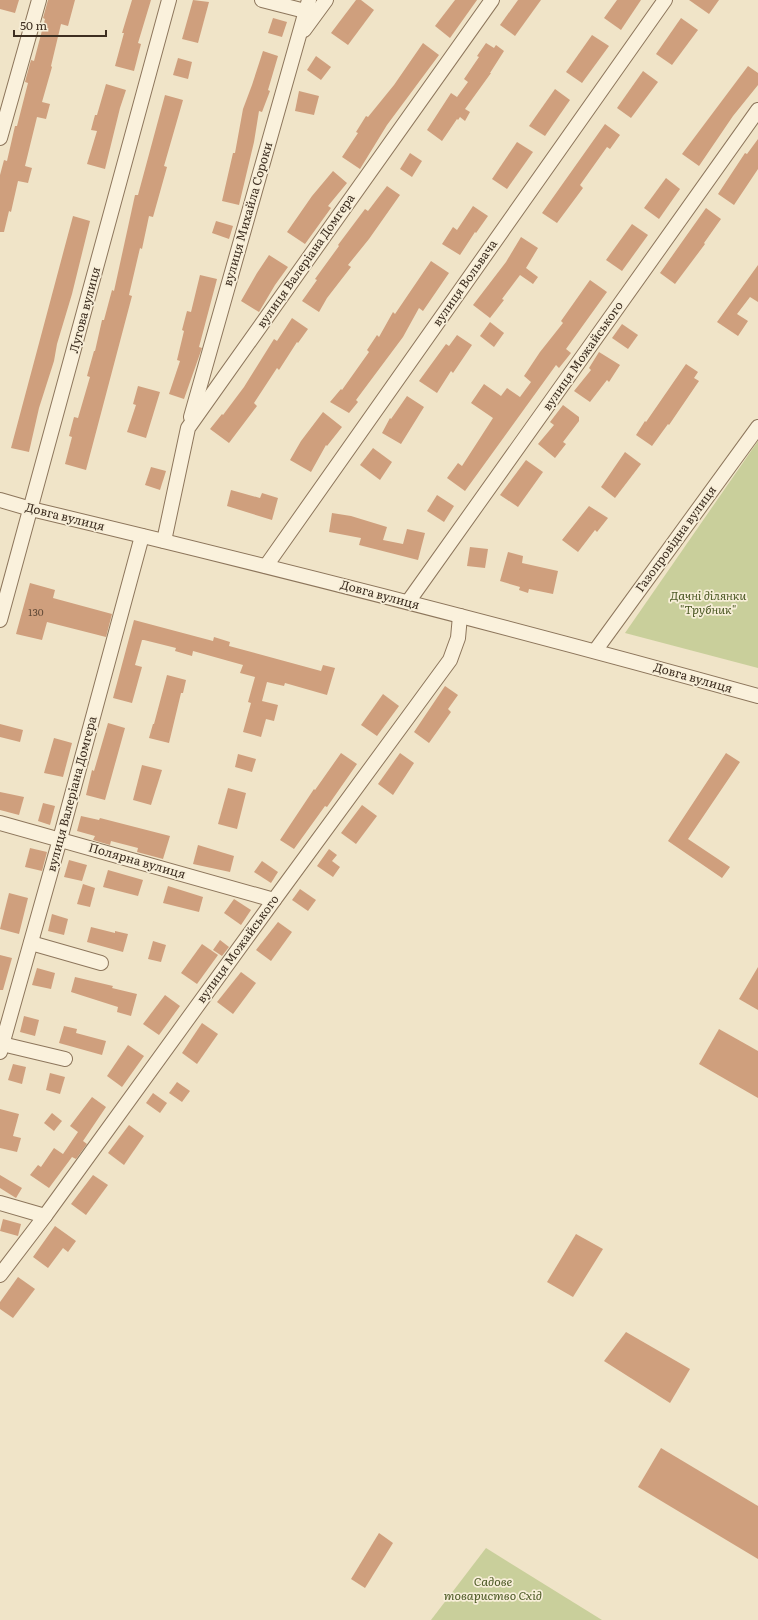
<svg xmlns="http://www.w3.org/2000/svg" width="758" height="1620" font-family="Literata,serif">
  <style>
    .green { fill: #c9cf9b }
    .building { fill: #cf9f7d }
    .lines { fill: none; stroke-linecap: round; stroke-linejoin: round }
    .minor-casing { stroke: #8d765c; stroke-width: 16 }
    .minor { stroke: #faf1dc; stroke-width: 14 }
    .labels { text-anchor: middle; stroke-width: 3.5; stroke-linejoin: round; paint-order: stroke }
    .number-label { font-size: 10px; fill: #624a37 }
    .street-label { font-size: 12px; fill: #3d2e20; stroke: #f7eed8 }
    .park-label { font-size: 12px; font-style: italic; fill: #4d5a26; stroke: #f7eed8 }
  </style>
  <rect width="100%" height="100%" fill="#f0e4c8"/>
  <g class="green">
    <path d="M758,441V668L625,633Z"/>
    <path d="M486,1548L602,1620H431Z"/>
  </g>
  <g class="building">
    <path d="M0,0H19L15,13L0,9Z"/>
    <path d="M48,0H75L68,26L61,24L51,66L52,67L42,102L50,104L46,119L37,117L25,166L32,168L28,183L18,181L11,212L9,211L4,232H0V175L4,160L7,161L15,126H17L28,83L25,82L26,78L31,60L34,61L45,19L43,18Z"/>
    <path d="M132,0H151L138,43L141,44L134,71L115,66L124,33H122Z"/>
    <path d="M193,0L209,2L198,43L182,39Z"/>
    <path d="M356,0H361L374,10L348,45L331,33Z"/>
    <path d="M455,0H477L450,38L435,26Z"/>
    <path d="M518,0H541L515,36L500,25Z"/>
    <path d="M617,0H641L621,30L604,18Z"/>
    <path d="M689,0H719L709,14Z"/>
    <path d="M273,18L287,22L282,37L268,33Z"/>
    <path d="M681,18L698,30L672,65L656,54Z"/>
    <path d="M592,35L609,46L582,83L566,72Z"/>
    <path d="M423,43L439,55L387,125L360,169L342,157L358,133L356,132L366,116L368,117L394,85Z"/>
    <path d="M486,43L494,48L496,45L504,51L490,73H491L465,109L470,112L465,121L460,117L458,120L457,119L442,141L427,130L451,93L457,97L468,82L464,79L479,57L477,56Z"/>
    <path d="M263,51L278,56L268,90L270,91L262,112L259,111L254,142L239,205L222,201L233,153H235L243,109L252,85Z"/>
    <path d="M316,56L331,67L321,80L307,70Z"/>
    <path d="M178,58L192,62L188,79L173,75Z"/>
    <path d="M748,66L758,73V85L733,116L699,166L682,154Z"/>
    <path d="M643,71L658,82L631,118L617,108Z"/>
    <path d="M106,84L126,90L120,108L105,169L87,164L97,131L91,130L95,115H97Z"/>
    <path d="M555,89L570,100L545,136L529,126Z"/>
    <path d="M299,91L319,96L314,115L295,111Z"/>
    <path d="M165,95L183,100L164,166L167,167L153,217L149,216L142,249L140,248L129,295L132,296L86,470L65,464L72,437L69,436L74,417L78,418L90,377L87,376L94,351H95L102,320H104L112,290L114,291L135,195H138Z"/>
    <path d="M605,124L620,135L610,149L607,147L580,185L583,188L557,223L542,213Z"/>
    <path d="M758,139V169L734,205L718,194L745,153L747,154Z"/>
    <path d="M517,142L533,152L507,189L492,179Z"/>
    <path d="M410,153L422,161L412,177L400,169Z"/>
    <path d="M333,171L347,183L328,206L331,208L305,244L287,232L312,196Z"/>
    <path d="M666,178L680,189L659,219L644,208Z"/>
    <path d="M387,186L400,195L369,239L348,265L351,267L327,298L319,312L302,301L317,280L315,279L339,246L338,245L365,209L368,211Z"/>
    <path d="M473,206L488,216L476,233L475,232L460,255L442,244L453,227L457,230Z"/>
    <path d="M706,208L721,219L704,243L705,244L675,284L660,273Z"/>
    <path d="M73,216L90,221L72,294L57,344L54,361L39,408L29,452L11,448Z"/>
    <path d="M216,221L233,226L229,239L212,233Z"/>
    <path d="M632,224L648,235L622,271L606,260Z"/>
    <path d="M521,237L538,248L526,268L538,277L533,284L520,275L502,299L504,300L490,318L473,305L506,262Z"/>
    <path d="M269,255L288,267L275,285L259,312L241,301L257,273Z"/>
    <path d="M431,261L449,273L423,311L419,308L403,337L356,400L358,402L349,413L330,402L341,389L342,390L369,352L367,350L377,335L379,337L393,312L395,314Z"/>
    <path d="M758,265V302L750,297L737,314L748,321L738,336L717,322Z"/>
    <path d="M200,275L217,279L199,347L202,348L184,399L169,394L180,361L177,360L184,331L182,330L187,311L191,312Z"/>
    <path d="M590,280L607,292L566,349L571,353L559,368L556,365L465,491L447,478L458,463L462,466L493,418L471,403L484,384L501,396L507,388L520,397L531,382L524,376L540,352L563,323L561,321Z"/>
    <path d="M292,318L308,329L298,343L297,342L279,370L277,368L254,403L257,406L229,443L210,429L222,414L223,415L244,387L274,339L277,341Z"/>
    <path d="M490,322L504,333L494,347L480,336Z"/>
    <path d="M622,324L638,335L628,349L612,338Z"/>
    <path d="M457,335L472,345L453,373L451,371L437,393L419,381L446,344L449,346Z"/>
    <path d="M599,352L620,365L609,382L607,380L590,402L574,391L591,370L589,368Z"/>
    <path d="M686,364L698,372L694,378L699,381L669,425L668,424L652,446L636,435L645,421L646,422Z"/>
    <path d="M138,386L160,392L146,438L127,432L136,405L133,404Z"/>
    <path d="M407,396L424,407L401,444L382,433L390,418L391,419Z"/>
    <path d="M563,405L579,417V421L563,442L566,444L555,458L538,444L554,425L550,422Z"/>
    <path d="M323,412L342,427L327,446L326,445L311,472L290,460L301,441Z"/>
    <path d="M373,448L392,462L380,480L360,465Z"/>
    <path d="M625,452L641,464L615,498L601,487Z"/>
    <path d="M526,460L543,472L518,507L500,495Z"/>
    <path d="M151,467L166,471L160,490L145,485Z"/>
    <path d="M231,490L260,498L262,493L278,498L272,520L227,506Z"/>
    <path d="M437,495L454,506L444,522L427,511Z"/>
    <path d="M589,506L608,518L597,532L595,530L578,552L562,540Z"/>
    <path d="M332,513L351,516L387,527L383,540L403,544L407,529L425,533L418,560L359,545L361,538L329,532Z"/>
    <path d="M470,547L488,549L485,568L467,566Z"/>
    <path d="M508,552L523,556L522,563L558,571L553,594L529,589L528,593L519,590L520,587L500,581Z"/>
    <path d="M30,583L55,590L53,598L112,614L106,637L47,622L42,640L16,634Z"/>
    <path d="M134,620L213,641L214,637L230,642L229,646L321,671L323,665L335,668L327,695L285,683L284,686L267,682L262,701L278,705L274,721L266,719L261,737L243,732L251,703L248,702L255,677L240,673L243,665L193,651L192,656L175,651L176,648L144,640H142L135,665L142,667L132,703L113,698Z"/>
    <path d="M167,675L186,680L183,693H181L169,743L149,738L153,724H154Z"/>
    <path d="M445,686L458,695L448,709L451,712L429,743L414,732Z"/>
    <path d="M383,694L399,706L377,736L361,725Z"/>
    <path d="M108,723L125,728L105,800L86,795L92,770L94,771Z"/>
    <path d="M0,724L23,730L20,742L0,737Z"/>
    <path d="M54,738L72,743L63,777L44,773Z"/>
    <path d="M341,753L357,764L327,807L325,806L294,849L280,840L314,789L315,790Z"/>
    <path d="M400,753L414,763L393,795L378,784Z"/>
    <path d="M726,753L740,762L688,839L730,867L722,878L668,841Z"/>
    <path d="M238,754L256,759L252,772L235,767Z"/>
    <path d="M142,765L162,770L151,805L133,800Z"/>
    <path d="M228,788L246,793L237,829L218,824Z"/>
    <path d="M0,792L24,797L19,815L0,810Z"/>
    <path d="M43,803L55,806L50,825L38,821Z"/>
    <path d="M362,805L377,816L356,844L341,833Z"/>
    <path d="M81,816L99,820L100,818L170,836L163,859L137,852L138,848L111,841L110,845L93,840L95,836L77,831Z"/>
    <path d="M198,845L234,856L230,872L193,864Z"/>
    <path d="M30,848L47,852L42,871L25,867Z"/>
    <path d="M329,849L337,855L332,861L340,867L333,877L317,866Z"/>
    <path d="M69,860L87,865L82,881L64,877Z"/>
    <path d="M262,861L278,872L271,883L254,872Z"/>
    <path d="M108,870L143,880L138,896L103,887Z"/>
    <path d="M83,884L95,888L90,907L77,904Z"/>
    <path d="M168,886L203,897L199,912L163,903Z"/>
    <path d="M300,889L316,900L308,911L292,900Z"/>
    <path d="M9,893L28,898L19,934L0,929Z"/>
    <path d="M234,899L251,910L241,925L224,913Z"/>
    <path d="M52,914L68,919L64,935L48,931Z"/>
    <path d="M278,922L292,932L271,961L256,950Z"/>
    <path d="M91,927L115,933V931L128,934L123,952L87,942Z"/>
    <path d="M220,940L229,947L222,956L213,950Z"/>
    <path d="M153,941L166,945L161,962L148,959Z"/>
    <path d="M202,944L218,955L197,984L181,973Z"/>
    <path d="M0,955L12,958L3,990H0Z"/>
    <path d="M758,967V1010L739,999Z"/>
    <path d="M37,968L55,973L51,989L32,985Z"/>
    <path d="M241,972L256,983L233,1014L217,1002Z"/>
    <path d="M75,977L113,986L112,988L137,994L131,1016L117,1012L118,1007L71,992Z"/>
    <path d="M165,995L180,1006L159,1035L143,1024Z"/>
    <path d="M24,1016L39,1020L35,1036L20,1032Z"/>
    <path d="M202,1023L218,1034L197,1064L182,1053Z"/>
    <path d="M64,1026L77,1029L76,1033L106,1041L102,1055L59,1043Z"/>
    <path d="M719,1029L758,1051V1098L699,1064Z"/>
    <path d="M128,1045L144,1056L122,1087L107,1076Z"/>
    <path d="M13,1064L26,1067L22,1084L8,1080Z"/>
    <path d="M50,1073L65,1077L60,1094L46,1090Z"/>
    <path d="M177,1082L190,1091L182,1102L169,1093Z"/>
    <path d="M153,1093L167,1103L160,1113L146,1103Z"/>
    <path d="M92,1097L106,1107L83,1141L87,1144L76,1159L72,1157L49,1188L30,1175L38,1165L41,1167L54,1148L63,1154L78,1132L70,1126Z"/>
    <path d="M0,1109L19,1114L13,1136L21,1138L17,1152L0,1148Z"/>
    <path d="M52,1113L62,1121L54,1131L44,1123Z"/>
    <path d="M129,1125L144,1136L124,1165L108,1153Z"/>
    <path d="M0,1175L22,1188L16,1198L0,1188Z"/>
    <path d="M93,1175L108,1185L86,1215L71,1204Z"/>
    <path d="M3,1219L21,1224L18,1236L0,1231Z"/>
    <path d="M55,1226L76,1241L68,1252L63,1248L48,1268L33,1257Z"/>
    <path d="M576,1234L603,1249L573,1297L547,1282Z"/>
    <path d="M18,1277L35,1289L13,1318L0,1309V1302Z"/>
    <path d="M626,1332L690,1369L670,1403L604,1361Z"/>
    <path d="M661,1448L758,1506V1559L638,1487Z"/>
    <path d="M379,1533L393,1543L365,1588L351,1579Z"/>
  </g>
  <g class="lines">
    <g class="minor-casing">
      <g id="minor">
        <path d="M262,0L305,11"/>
        <path d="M304,30L326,0"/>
        <path d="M0,138L39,0"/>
        <path d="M191,417L309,0"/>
        <path d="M0,500L31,509C274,567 517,629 758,696"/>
        <path d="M164,541L188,428L492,0"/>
        <path d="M266,566L665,0"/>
        <path d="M408,602L758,110"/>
        <path d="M0,620L169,0"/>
        <path d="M595,651L758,427"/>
        <path d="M0,823L274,900"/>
        <path d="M31,943L101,963"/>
        <path d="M2,1044L65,1059"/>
        <path d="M0,1052L60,839L142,536"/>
        <path d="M0,1203L45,1216"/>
        <path d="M0,1275L45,1216L274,900L450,660L458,638L460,616"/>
      </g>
    </g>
    <use href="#minor" class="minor"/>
  </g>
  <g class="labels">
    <g class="number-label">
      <text x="36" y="616">130</text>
    </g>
    <g class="street-label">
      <text transform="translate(248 214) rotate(-74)" y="4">вулиця Михайла Сороки</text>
      <text transform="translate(306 261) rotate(-55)" y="4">вулиця Валеріана Домгера</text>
      <text transform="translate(465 283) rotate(-55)" y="4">вулиця Вольвача</text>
      <text transform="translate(85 310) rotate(-75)" y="4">Лугова вулиця</text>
      <text transform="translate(583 356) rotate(-55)" y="4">вулиця Можайського</text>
      <text transform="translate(65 517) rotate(14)" y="4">Довга вулиця</text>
      <text transform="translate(676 539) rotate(-54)" y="4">Газопровідна вулиця</text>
      <text transform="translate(380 595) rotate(15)" y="4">Довга вулиця</text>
      <text transform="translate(693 678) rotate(16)" y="4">Довга вулиця</text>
      <text transform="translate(72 794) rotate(-75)" y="4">вулиця Валеріана Домгера</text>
      <text transform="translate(137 861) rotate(16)" y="4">Полярна вулиця</text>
      <text transform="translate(238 949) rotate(-54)" y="4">вулиця Можайського</text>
    </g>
    <g class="park-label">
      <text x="708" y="600">Дачні ділянки<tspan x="708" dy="14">"Трубник"</tspan></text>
      <text x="493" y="1586">Садове<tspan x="493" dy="14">товариство Схід</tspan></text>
    </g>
  </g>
  <path d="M14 30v6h92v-6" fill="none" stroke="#3d2e20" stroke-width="2"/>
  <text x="20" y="30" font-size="12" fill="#3d2e20" stroke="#f7eed8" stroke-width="3" paint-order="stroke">50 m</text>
</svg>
